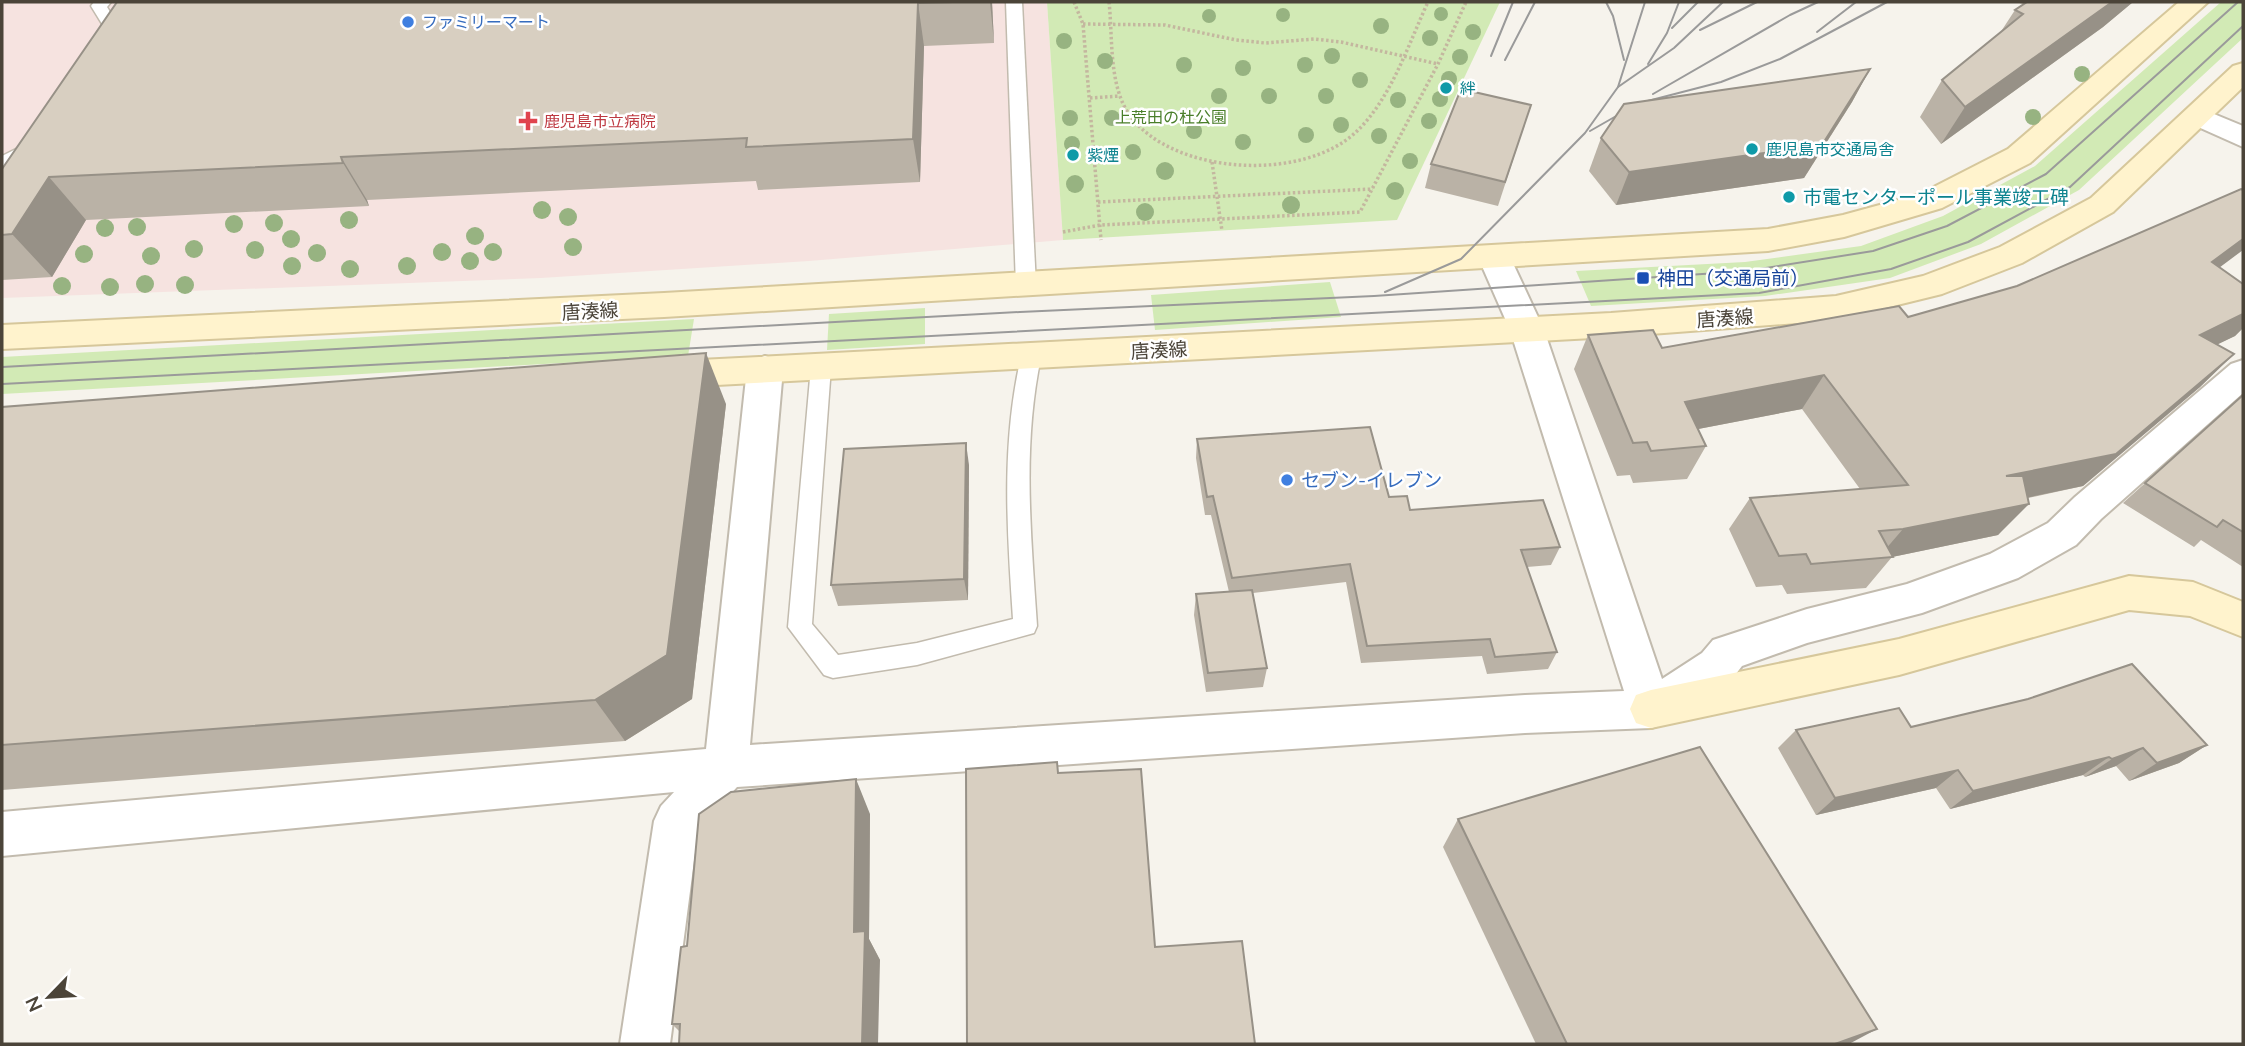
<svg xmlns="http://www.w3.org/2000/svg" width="2245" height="1046" font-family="Mulish,'Noto Sans JP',sans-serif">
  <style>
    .medical { fill: #f6e3e0 }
    .green { fill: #d2eab5 }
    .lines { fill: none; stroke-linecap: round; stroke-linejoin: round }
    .lane-casing { stroke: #c2bbae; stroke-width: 3 }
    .street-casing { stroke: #c2bbae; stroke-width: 4 }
    .secondary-casing { stroke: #d6c79b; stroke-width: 4 }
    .path { stroke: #c4b79f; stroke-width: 3.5; stroke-dasharray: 2.5 2.5; stroke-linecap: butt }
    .lane { fill: #fff; fill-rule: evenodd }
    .street { fill: #fff; fill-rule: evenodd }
    .secondary { fill: #fff3cd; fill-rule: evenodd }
    .tram { stroke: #9a9a9a; stroke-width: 2 }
    .tree { fill: #97b381 }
    .wall { fill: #bab2a6 }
    .shaded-wall { fill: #979187 }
    .building { fill: #d8cfc1; stroke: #979187; stroke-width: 2 }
    .shop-dot { fill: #3f7fe0; stroke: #fff; stroke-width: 2.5 }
    .culture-dot { fill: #0f9aa8; stroke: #fff; stroke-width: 2.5 }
    .health-dot { fill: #e0444e; stroke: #fff; stroke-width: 2.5 }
    .transit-dot { fill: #1a4fb4; stroke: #fff; stroke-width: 2.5 }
    .labels { text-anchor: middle; stroke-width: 5; stroke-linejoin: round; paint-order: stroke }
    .far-shop-label { font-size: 16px; fill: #366cbe; stroke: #fff; text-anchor: start }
    .far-culture-label { font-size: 16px; fill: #0d838f; stroke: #fff; text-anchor: start }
    .far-park-label { font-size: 16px; fill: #4a7f2a; stroke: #fff }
    .far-health-label { font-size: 16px; fill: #be3a42; stroke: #fff; text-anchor: start }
    .culture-label { font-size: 19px; fill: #0d838f; stroke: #fff; text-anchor: start }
    .transit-label { font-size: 19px; fill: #164399; stroke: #fff; text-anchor: start }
    .street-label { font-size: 19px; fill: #4b4439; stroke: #fff }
    .shop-label { font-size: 19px; fill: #366cbe; stroke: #fff; text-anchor: start }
  </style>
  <rect width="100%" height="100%" fill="#f6f3ec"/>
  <path class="medical" d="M2,2H1047L1063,240L809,261L541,278L2,298Z"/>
  <g class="green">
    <path d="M1047,2H1500L1397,220L1063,240Z"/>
    <path d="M2221,2H2243V38L2079,190L1981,244L1890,278L1765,296L1591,306L1576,271L1745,262L1861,246L1943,216L2035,166Z"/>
    <path d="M1330,282L1341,317L1155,330L1151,295Z"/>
    <path d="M925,308V344L827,350L829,314Z"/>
    <path d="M694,319L688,356L2,394V357Z"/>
  </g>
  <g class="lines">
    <g class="lane-casing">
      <g id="lane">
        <path d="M94,2H111L107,7L129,42L127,45H115L91,6Z"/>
        <path d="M1006,2H1022L1036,286L1033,291H1019L1016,286Z"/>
        <path d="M36,139L42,141L45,145L42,149L2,169V156Z"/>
        <path d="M1031,349L1038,352L1041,357C1022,447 1031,535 1037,626L1034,633L917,665L833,678L824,675L788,627L811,367L814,362L821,359L828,362L831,367L812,624L838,655L917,643L1013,619C1007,530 1001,444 1021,357L1024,352Z"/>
      </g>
    </g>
    <g class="street-casing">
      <g id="street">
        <path d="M2197,107L2243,126V147L2187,122L2182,116L2187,110Z"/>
        <path d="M1494,246L1506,249L1510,257L1544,330L1662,679L1702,653L1713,640L1807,609L1907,584L1990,554L2048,523L2075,497L2231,364L2243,360V393L2101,519L2076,545L2018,578L1922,613L1807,643L1742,666L1732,679L1666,723L1651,728L1525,733L737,787L698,830L670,1044H620L654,821L661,806L674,792L2,856V812L706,749L747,369L753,360L765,356L777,360L783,369L750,745L1525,695L1624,691L1510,330L1478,257L1482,249Z"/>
      </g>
    </g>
    <g class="secondary-casing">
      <g id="secondary">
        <path d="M2179,2H2208L2030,163L1942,208L1844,237L1768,251L664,317L2,349V325L664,293L1768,229L1843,215L1920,194L2008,149Z"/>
        <path d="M2243,63V87L2113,212L2022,263L1942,294L1836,320L1611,337L660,388L648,384L642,375L648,366L660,362L1611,313L1836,296L1923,276L2000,247L2091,198L2233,66Z"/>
        <path d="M2129,576L2193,582L2243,602V637L2190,616L2129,610L1899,675L1651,728L1636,723L1630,709L1636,695L1651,690L1899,639Z"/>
      </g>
    </g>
    <g class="path">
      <path d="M1074,2L1083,24L1101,240"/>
      <path d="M1109,2C1113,37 1108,87 1131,117C1175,175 1303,182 1356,132C1391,99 1408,45 1428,2"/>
      <path d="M1083,24L1165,25L1236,40L1265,43L1314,39L1341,42L1438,64"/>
      <path d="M1090,98L1120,96"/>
      <path d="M1212,162L1222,231"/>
      <path d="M1098,202L1373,189"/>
      <path d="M1063,232L1100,225L1360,212L1438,64L1466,2"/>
    </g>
    <use href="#lane" class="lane"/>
    <use href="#street" class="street"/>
    <use href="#secondary" class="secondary"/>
    <g class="tram">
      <path d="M1606,2L1613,16L1624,60"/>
      <path d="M1672,28L1698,2"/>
      <path d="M1700,30L1757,2"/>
      <path d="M1817,32L1856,2"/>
      <path d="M1491,56L1513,2"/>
      <path d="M1505,60L1535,2"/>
      <path d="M1648,64L1667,33L1679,2"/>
      <path d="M1618,87L1674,48L1723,2"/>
      <path d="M1653,94L1790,15L1818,2"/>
      <path d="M1636,104L1721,82L1780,59L1887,2"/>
      <path d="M1590,131L1632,107"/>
      <path d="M1385,292L1461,259L1585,133L1618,87L1645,2"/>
      <path d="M2,367L1020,312L1374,296L1747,271L1873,251L1947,226L2046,174L2238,2"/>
      <path d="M2,384L1759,293L1891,269L1968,242L2070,187L2243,26"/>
    </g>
  </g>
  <g class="tree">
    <circle cx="1441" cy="14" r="7"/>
    <circle cx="1283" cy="15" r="7"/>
    <circle cx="1209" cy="16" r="7"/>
    <circle cx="1381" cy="26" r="8"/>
    <circle cx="1473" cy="32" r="8"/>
    <circle cx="1430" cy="38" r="8"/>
    <circle cx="1064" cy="41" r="8"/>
    <circle cx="1332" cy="56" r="8"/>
    <circle cx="1460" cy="57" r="8"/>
    <circle cx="1105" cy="61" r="8"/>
    <circle cx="1184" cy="65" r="8"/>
    <circle cx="1305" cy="65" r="8"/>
    <circle cx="1243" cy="68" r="8"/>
    <circle cx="2082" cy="74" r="8"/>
    <circle cx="1449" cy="79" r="8"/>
    <circle cx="1360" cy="80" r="8"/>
    <circle cx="1219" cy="96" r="8"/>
    <circle cx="1269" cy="96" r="8"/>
    <circle cx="1326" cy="96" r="8"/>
    <circle cx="1440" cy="99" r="8"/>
    <circle cx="1398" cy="100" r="8"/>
    <circle cx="2033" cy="117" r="8"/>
    <circle cx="1070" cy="118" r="8"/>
    <circle cx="1112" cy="118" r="8"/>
    <circle cx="1429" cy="121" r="8"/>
    <circle cx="1341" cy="125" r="8"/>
    <circle cx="1194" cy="131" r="8"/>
    <circle cx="1306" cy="135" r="8"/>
    <circle cx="1379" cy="136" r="8"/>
    <circle cx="1243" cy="142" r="8"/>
    <circle cx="1072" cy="144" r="8"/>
    <circle cx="1133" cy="152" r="8"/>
    <circle cx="1410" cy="161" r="8"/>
    <circle cx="1165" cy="171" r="9"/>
    <circle cx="1075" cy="184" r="9"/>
    <circle cx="1395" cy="191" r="9"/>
    <circle cx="1291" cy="205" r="9"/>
    <circle cx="542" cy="210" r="9"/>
    <circle cx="1145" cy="212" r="9"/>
    <circle cx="568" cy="217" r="9"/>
    <circle cx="349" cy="220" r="9"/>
    <circle cx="274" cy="223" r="9"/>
    <circle cx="234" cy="224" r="9"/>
    <circle cx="137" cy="227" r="9"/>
    <circle cx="105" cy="228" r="9"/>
    <circle cx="475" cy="236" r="9"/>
    <circle cx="291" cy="239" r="9"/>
    <circle cx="573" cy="247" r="9"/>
    <circle cx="194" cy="249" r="9"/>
    <circle cx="255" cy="250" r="9"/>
    <circle cx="442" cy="252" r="9"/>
    <circle cx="493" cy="252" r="9"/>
    <circle cx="317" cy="253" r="9"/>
    <circle cx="84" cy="254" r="9"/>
    <circle cx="151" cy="256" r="9"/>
    <circle cx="470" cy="261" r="9"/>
    <circle cx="292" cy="266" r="9"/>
    <circle cx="407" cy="266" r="9"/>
    <circle cx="350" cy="269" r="9"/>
    <circle cx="145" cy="284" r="9"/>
    <circle cx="185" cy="285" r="9"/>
    <circle cx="62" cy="286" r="9"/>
    <circle cx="110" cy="287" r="9"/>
  </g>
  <g class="wall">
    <path d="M117,2H992L994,43L924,46L920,182L758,190L756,181L367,200L369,206L86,220L52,277L2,280V169Z"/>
    <path d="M2016,2H2133L2103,27L1941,144L1920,117L1942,80L2000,33L2015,10L2023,4Z"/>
    <path d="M1870,69L1852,102L1804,178L1616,205L1589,171L1601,138Z"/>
    <path d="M1531,105L1498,206L1425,188L1431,164Z"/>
    <path d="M2219,268L2243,284V328L2235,336L2217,344L2234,354L2200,387L2083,486L2028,498L1998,535L1892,557L1866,588L1787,594L1782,585L1756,587L1729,529L1750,498L1860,489L1802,409L1698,429L1706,446L1687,479L1633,483L1630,475L1617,476L1574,369L1588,335L1662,348L1908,317Z"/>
    <path d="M2243,395V567L2201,540L2194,547L2123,503Z"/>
    <path d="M726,404L692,699L625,741L2,790V407Z"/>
    <path d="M1197,439L1389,497L1410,510L1560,547L1551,565L1527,567L1557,652L1548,669L1487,674L1482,656L1361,663L1346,582L1253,593L1267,668L1263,687L1206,692L1194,615L1196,594L1229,592L1211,515H1205L1196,458Z"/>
    <path d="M969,465L968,600L838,606L831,585Z"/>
    <path d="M1911,727L2207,745L2179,763L2129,781L2116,766L2085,777L2083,775L1950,809L1936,788L1816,815L1778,748L1796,730Z"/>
    <path d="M870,814L869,939L880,960L680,1032L672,1024L687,946Z"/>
    <path d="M1458,819L1849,1044H1536L1443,847Z"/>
  </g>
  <g class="shaded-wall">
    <path d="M990,2H992L994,43Z"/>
    <path d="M2112,2H2133L2103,27L1941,144L1965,107Z"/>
    <path d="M918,3L924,46L920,182L913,139Z"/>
    <path d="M1870,69L1852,102L1804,178L1616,205L1629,172Z"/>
    <path d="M341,157L367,200L369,206L343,163Z"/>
    <path d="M49,177L86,220L52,277L12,234Z"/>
    <path d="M2243,239V250L2180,297L2212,262Z"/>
    <path d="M2243,314V328L2235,336L2167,369L2200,335Z"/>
    <path d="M706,353L726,404L692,699L625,741L595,700Z"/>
    <path d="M2234,354L2200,387L2083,486L1977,508L2006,476Z"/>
    <path d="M1824,375L1802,409L1667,435L1685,402Z"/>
    <path d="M966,443L969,465L968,600L964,579Z"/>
    <path d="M2029,504L1998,535L1892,557L1878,558L1903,529Z"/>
    <path d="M2207,745L2179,763L2129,781L2157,763Z"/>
    <path d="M2143,748L2116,766L2085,777L2112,759Z"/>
    <path d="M2109,757L2083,775L1950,809L1973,791Z"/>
    <path d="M1958,770L1936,788L1816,815L1835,798Z"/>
    <path d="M856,779L870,814L869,939L880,960L878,1044H862L854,932Z"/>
    <path d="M1877,1029L1849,1044H1835Z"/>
  </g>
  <g class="building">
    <path d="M117,2H953L918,3L913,139L746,147L747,138L341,157L343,163L49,177L12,234L2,235V169Z"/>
    <path d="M2027,2H2112L1965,107L1942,80L2023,14L2015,10Z"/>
    <path d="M1870,69L1822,145L1629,172L1601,138L1624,104Z"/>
    <path d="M1461,89L1531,105L1505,182L1431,164Z"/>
    <path d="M2241,189L2243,190V239L2212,262L2243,284V314L2200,335L2234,354L2116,454L2006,476H2023L2029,504L1903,529L1879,531L1893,557L1811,564L1806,554L1779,556L1750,498L1908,485L1824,375L1685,402L1706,446L1651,451L1647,442L1633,443L1588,335L1653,330L1662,348L1899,306L1908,317L2017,286Z"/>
    <path d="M706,353L667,655L595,700L2,745V407Z"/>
    <path d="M2243,395V532L2223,520L2217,527L2145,483Z"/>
    <path d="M1370,427L1389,497L1407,496L1410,510L1543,500L1560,547L1521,550L1557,652L1495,657L1490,639L1367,646L1350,564L1232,578L1213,496L1207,497L1197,439Z"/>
    <path d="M966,443L964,579L831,585L844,449Z"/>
    <path d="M1252,590L1267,668L1208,673L1196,594Z"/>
    <path d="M2132,664L2207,745L2157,763L2143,748L2112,759L2109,757L1973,791L1958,770L1835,798L1796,730L1899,708L1911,727L2028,699Z"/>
    <path d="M1700,747L1877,1029L1835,1044H1567L1458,819Z"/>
    <path d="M1057,762L1058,773L1141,769L1155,947L1242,941L1255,1044H967L966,769Z"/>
    <path d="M856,779L854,932L865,931L862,1044H679L680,1024H672L681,947L687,946L699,814L731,792Z"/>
  </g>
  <g class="shop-dot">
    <circle cx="408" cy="22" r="7"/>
    <circle cx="1287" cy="480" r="7"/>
  </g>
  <g class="culture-dot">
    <circle cx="1446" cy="88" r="7"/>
    <circle cx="1752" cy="149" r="7"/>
    <circle cx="1073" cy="155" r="7"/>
    <circle cx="1789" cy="197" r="7"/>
  </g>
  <path class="health-dot" d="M524.5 110.5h7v7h7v7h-7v7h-7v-7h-7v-7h7z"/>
  <rect class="transit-dot" x="1636" y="271" width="14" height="14" rx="3.5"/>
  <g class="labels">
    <g class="far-shop-label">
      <text x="422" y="28">ファミリーマート</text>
    </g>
    <g class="far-culture-label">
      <text x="1460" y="94">絆</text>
      <text x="1766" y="155">鹿児島市交通局舎</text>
      <text x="1087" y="161">紫煙</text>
    </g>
    <g class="far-park-label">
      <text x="1171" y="123">上荒田の杜公園</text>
    </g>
    <g class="far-health-label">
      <text x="544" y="127">鹿児島市立病院</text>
    </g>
    <g class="culture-label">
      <text x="1803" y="204">市電センターポール事業竣工碑</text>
    </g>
    <g class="transit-label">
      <text x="1657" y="285">神田（交通局前）</text>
    </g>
    <g class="street-label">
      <text transform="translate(590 311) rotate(-3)" y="7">唐湊線</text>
      <text transform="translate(1725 318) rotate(-4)" y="7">唐湊線</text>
      <text transform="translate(1159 350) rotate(-3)" y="7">唐湊線</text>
    </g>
    <g class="shop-label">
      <text x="1301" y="487">セブン-イレブン</text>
    </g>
  </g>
  <rect width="2245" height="1046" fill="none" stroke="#4b4439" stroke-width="7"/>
  <g transform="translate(49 997) rotate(245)" stroke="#ffffff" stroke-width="5" paint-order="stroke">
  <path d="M0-5L12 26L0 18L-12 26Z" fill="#4b4439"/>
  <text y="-10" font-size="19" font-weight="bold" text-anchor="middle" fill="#4b4439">N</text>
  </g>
</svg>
